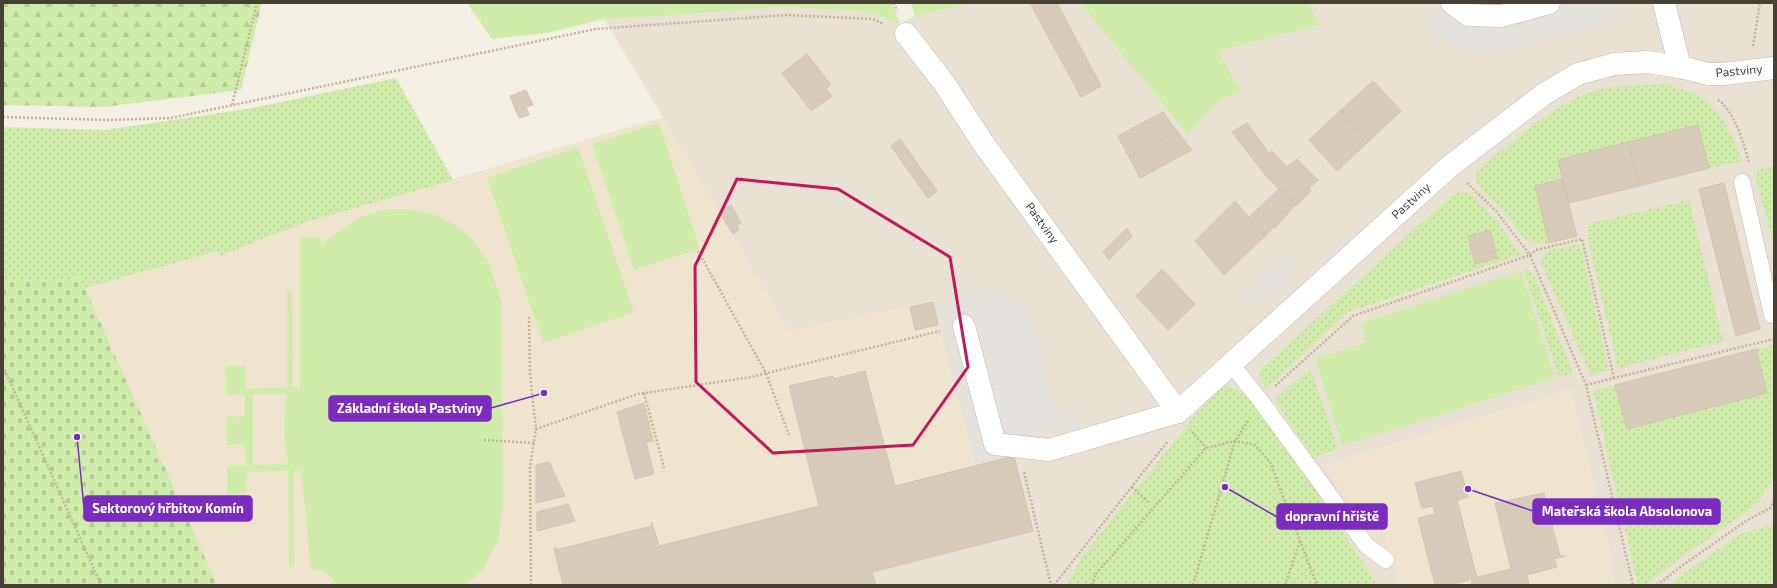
<svg xmlns="http://www.w3.org/2000/svg" width="1777" height="588" font-family="'Exo 2',sans-serif">
  <style>
    .residential { fill: #e9e1d3 }
    .education { fill: #efe5ce }
    .grass { fill: url(#grass-dots) }
    .forest { fill: url(#forest-firs) }
    .cemetery { fill: url(#cemetery-stones) }
    .garden { fill: #d0ecab; fill-rule: evenodd }
    .parking { fill: #e5e2de }
    .building { fill: #d7cbba; stroke: #d2c3ad }
    .lines { fill: none; stroke-linecap: round; stroke-linejoin: round }
    .lane-casing { stroke: #c3baaa; stroke-width: 17 }
    .street-casing { stroke: #c3baaa; stroke-width: 23 }
    .path { stroke: #c3b397; stroke-width: 2.5; stroke-dasharray: 2 2; stroke-linecap: butt }
    .lane { stroke: #fff; stroke-width: 16 }
    .street { stroke: #fff; stroke-width: 22 }
    .marked { fill: none; stroke: #c2185b; stroke-width: 3; stroke-linejoin: round }
    .labels { text-anchor: middle; stroke-width: 3.5; stroke-linejoin: round; paint-order: stroke }
    .street-label { font-size: 12px; fill: #474034; stroke: #fff }
    .leader { fill: none; stroke: #7b2cbf; stroke-width: 1.5 }
    .callout-dot { fill: #7b2cbf; stroke: #fff; stroke-width: 1.5 }
    .callout { fill: #7b2cbf; stroke: #7b2cbf; stroke-width: 1.5 }
    .callout-label { font-size: 13px; text-anchor: middle; font-weight: bold; fill: #fff }
  </style>
  <defs>
    <pattern id="grass-dots" width="8" height="8" patternUnits="userSpaceOnUse"><rect width="8" height="8" fill="#d0ecab"/><path d="M2 2h.1M6 6h.1" fill="none" stroke="#b4cb94" stroke-width="1.8" stroke-linecap="round"/></pattern>
    <pattern id="forest-firs" width="22" height="20" patternUnits="userSpaceOnUse"><rect width="22" height="20" fill="#d0ecab"/><path d="M5 1l3.5 6h-7zM16 11l3.5 6h-7z" fill="#b4cb94"/></pattern>
    <pattern id="cemetery-stones" width="16" height="16" patternUnits="userSpaceOnUse"><rect width="16" height="16" fill="#d0ecab"/><path d="M2 7V4a2 2 0 0 1 4 0v3zM10 15v-3a2 2 0 0 1 4 0v3z" fill="#b4cb94"/></pattern>
  </defs>
  <rect width="100%" height="100%" fill="#f4efe5"/>
  <path class="residential" d="M971,3H1080L1188,135L1215,104L1241,90L1218,51L1321,25L1308,3H1774V585H217L85,288L663,117L604,19L661,16L780,7L865,11L900,24L915,16Z"/>
  <g class="education">
    <path d="M664,117L790,331L934,300L933,304L976,465L1014,456L873,572L876,585H217L85,288L217,251L220,256L266,237L316,219L453,180Z"/>
    <path d="M1571,389L1609,545L1615,585H1398L1382,527L1363,532L1327,464Z"/>
  </g>
  <g class="grass">
    <path d="M396,78L453,180L316,219L266,237L220,256L216,251L85,288L79,277L35,281L3,279V127L105,130L253,108Z"/>
    <path d="M1664,84C1719,97 1721,115 1743,161L1709,168L1697,125L1558,160L1562,179L1535,186L1549,243H1534L1524,238L1505,213L1482,190L1475,180V173L1480,168C1514,141 1563,95 1606,88C1625,85 1645,86 1664,84Z"/>
    <path d="M1774,166V245L1754,171Z"/>
    <path d="M1460,192L1471,194L1495,219L1521,254L1348,312L1275,381L1266,387L1257,373L1450,197Z"/>
    <path d="M1689,200L1723,341L1618,368L1587,236L1588,224Z"/>
    <path d="M1580,244L1609,370L1591,375L1541,263L1544,255L1547,251Z"/>
    <path d="M1524,270H1529L1534,275L1573,373L1559,377Z"/>
    <path d="M1774,345V478L1760,500L1744,514L1679,559L1646,585H1638L1593,391L1615,385L1627,429L1767,393L1756,349Z"/>
    <path d="M1310,368L1338,449L1313,458L1275,400Z"/>
    <path d="M1227,386L1236,389L1266,414L1377,585H1067L1080,559L1213,393Z"/>
    <path d="M1774,524V584L1668,585L1740,534Z"/>
  </g>
  <path class="forest" d="M3,3H262L241,90L103,107L3,105Z"/>
  <path class="cemetery" d="M79,277L85,288L217,585H3V279L35,281Z"/>
  <g class="garden">
    <path d="M467,3H892L900,24L865,11L780,7L661,16L604,19L547,33L492,39Z"/>
    <path d="M911,3H971L915,16Z"/>
    <path d="M1080,3H1308L1321,25L1218,51L1241,90L1215,104L1188,135Z"/>
    <path d="M659,123L700,249L634,270L592,144Z"/>
    <path d="M578,147L634,312L543,343L487,178Z"/>
    <path d="M388,209H407L436,215L455,225L470,237L488,260L502,303L503,508L498,540L484,568L466,585H338L322,569L311,571L301,470L294,471V563L289,570L288,471L247,472L246,493L227,494V466L247,465L244,444L227,445L226,417L245,416V394L226,395L225,366H245L247,389L287,387V290L292,292L293,387H300V237H320L322,246L324,242L358,218ZM253,394H287C282,417 285,442 288,464L253,465Z"/>
    <path d="M1521,271L1555,378L1342,446L1315,359L1366,342L1360,323Z"/>
  </g>
  <g class="parking">
    <path d="M1445,3L1500,8L1499,3H1615L1620,18L1497,52L1477,51L1459,47L1438,37L1420,21L1432,8Z"/>
    <path d="M1282,254L1295,268L1254,306L1242,293Z"/>
    <path d="M1003,287L1008,305L1027,300L1056,412L1076,408L1081,428L1061,433L1058,422L1039,426L1044,448L976,465L935,303Z"/>
  </g>
  <g class="building">
    <path d="M1030,3H1057L1101,86L1081,97Z"/>
    <path d="M807,54L831,85L826,89L832,96L811,111L782,73Z"/>
    <path d="M1373,81L1401,111L1369,141L1341,110Z"/>
    <path d="M526,90L533,105L526,107L529,115L519,118L510,96Z"/>
    <path d="M1341,110L1369,141L1337,171L1309,140Z"/>
    <path d="M1163,112L1177,131L1129,157L1118,136Z"/>
    <path d="M1247,123L1269,153L1272,151L1287,167L1297,159L1318,180L1309,188L1311,191L1296,206L1266,176L1232,132Z"/>
    <path d="M1698,125L1709,168L1639,186L1628,142Z"/>
    <path d="M1177,131L1192,150L1140,178L1129,157Z"/>
    <path d="M900,139L937,191L928,198L891,146Z"/>
    <path d="M1628,142L1639,186L1569,203L1558,160Z"/>
    <path d="M1562,179L1577,236L1549,243L1535,186Z"/>
    <path d="M1724,183L1760,329L1736,336L1699,189Z"/>
    <path d="M1280,188L1295,205L1275,228L1274,227L1265,236L1248,218Z"/>
    <path d="M1235,201L1265,236L1224,275L1195,241Z"/>
    <path d="M731,205L741,223L737,225L739,229L733,234L719,212Z"/>
    <path d="M1127,228L1132,236L1109,260L1103,252Z"/>
    <path d="M1490,230L1497,258L1475,264L1468,236Z"/>
    <path d="M1162,269L1195,304L1168,330L1136,296Z"/>
    <path d="M933,302L938,325L915,330L910,307Z"/>
    <path d="M1756,349L1767,393L1627,429L1615,385Z"/>
    <path d="M865,371L895,486L1014,456L1033,531L872,572L876,585H563L554,548H556V550L652,526L651,523H652L659,546L819,506L789,386L833,376L834,379Z"/>
    <path d="M644,403L653,441L646,442L654,474L635,479L617,412Z"/>
    <path d="M549,462L565,496L536,503V465Z"/>
    <path d="M1461,471L1468,497L1457,500L1477,578L1450,585H1435L1418,518L1435,514L1433,506L1422,508L1415,483Z"/>
    <path d="M1544,493L1560,556H1566L1554,559L1557,567L1527,575L1529,585H1472L1471,582L1478,577L1511,569L1495,503Z"/>
    <path d="M568,504L575,521L537,531V512Z"/>
  </g>
  <g class="lines">
    <g class="lane-casing">
      <g id="lane">
        <path d="M1742,182L1772,315H1774"/>
        <path d="M1231,364L1260,400L1366,545L1386,560"/>
      </g>
    </g>
    <g class="street-casing">
      <g id="street">
        <path d="M1452,3L1468,15L1501,16L1549,3"/>
        <path d="M1664,3L1680,67"/>
        <path d="M906,34L944,83L983,143L1178,412"/>
        <path d="M964,326L995,444L1049,450L1178,412L1449,167L1544,94L1578,74L1614,64L1647,62L1680,67L1709,74H1723L1774,68"/>
      </g>
    </g>
    <g class="path">
      <path d="M894,3L897,11"/>
      <path d="M1753,46L1760,3"/>
      <path d="M1718,100C1734,110 1744,144 1749,162"/>
      <path d="M232,105L257,3"/>
      <path d="M3,117L108,120L171,118L596,29L787,15L872,19L884,24"/>
      <path d="M1467,183L1496,211L1530,255L1586,385L1633,585"/>
      <path d="M698,251L766,373L789,435"/>
      <path d="M529,317L530,374L536,429L638,394L751,377L940,331"/>
      <path d="M3,366L101,585"/>
      <path d="M1586,385L1774,339"/>
      <path d="M1275,386L1353,316L1530,255L1536,250L1582,239L1614,378"/>
      <path d="M644,393L664,468"/>
      <path d="M1192,432L1206,448"/>
      <path d="M484,440L534,443"/>
      <path d="M1024,472L1051,585"/>
      <path d="M1132,487L1148,502"/>
      <path d="M531,585L530,467L536,429"/>
      <path d="M1054,585L1168,441"/>
      <path d="M1092,585L1095,575L1206,448L1235,441L1255,445L1270,462L1317,585"/>
      <path d="M1193,585L1235,441L1248,421"/>
      <path d="M1285,585L1300,541"/>
      <path d="M1657,585L1683,565L1746,521L1770,508L1774,500"/>
    </g>
    <use href="#lane" class="lane"/>
    <use href="#street" class="street"/>
  </g>
  <path class="marked" d="M737,179L838,189L950,257L968,367L913,445L773,453L696,382L695,266Z"/>
  <g class="labels">
    <g class="street-label">
      <text transform="translate(1739 71) rotate(-5)" y="4">Pastviny</text>
      <text transform="translate(1411 201) rotate(-42)" y="4">Pastviny</text>
      <text transform="translate(1042 223) rotate(54)" y="4">Pastviny</text>
    </g>
  </g>
  <path class="leader" d="M544 393L491 408M77 437L84 508M1468 489L1533 511M1225 487L1277 517"/>
  <g class="callout-dot">
    <circle cx="544" cy="393" r="4"/>
    <circle cx="77" cy="437" r="4"/>
    <circle cx="1468" cy="489" r="4"/>
    <circle cx="1225" cy="487" r="4"/>
  </g>
  <g class="callout">
    <rect x="329" y="396" width="162" height="25" rx="4"/>
    <rect x="84" y="496" width="168" height="25" rx="4"/>
    <rect x="1533" y="499" width="187" height="25" rx="4"/>
    <rect x="1277" y="504" width="110" height="25" rx="4"/>
  </g>
  <g class="callout-label">
    <text x="410" y="413">Základní škola Pastviny</text>
    <text x="168" y="513">Sektorový hřbitov Komín</text>
    <text x="1627" y="516">Mateřská škola Absolonova</text>
    <text x="1332" y="521">dopravní hřiště</text>
  </g>
  <rect width="1777" height="588" fill="none" stroke="#474034" stroke-width="8"/>
</svg>
